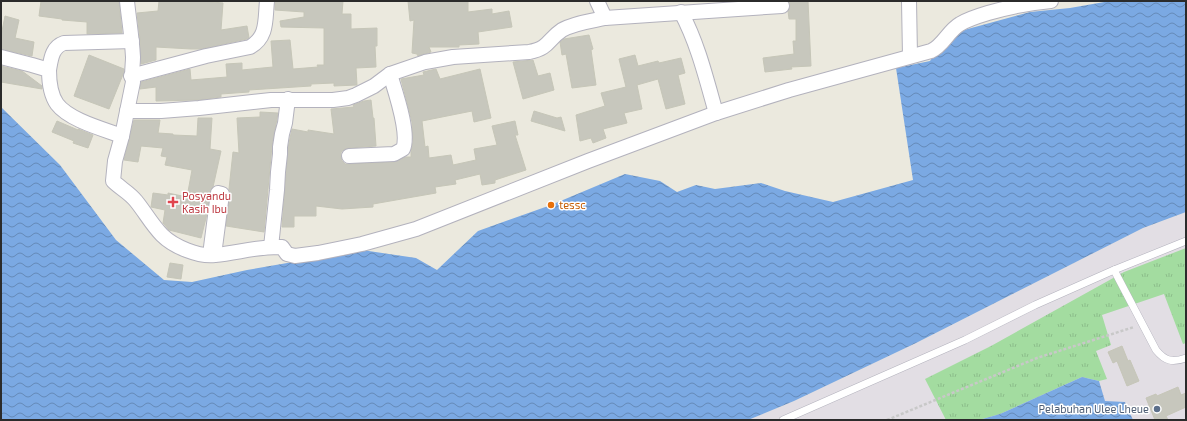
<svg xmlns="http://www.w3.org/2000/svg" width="1187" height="421" font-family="'Exo 2',sans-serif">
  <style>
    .industrial { fill: #e2dee4 }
    .grass { fill: url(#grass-tufts) }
    .water { fill: url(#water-waves) }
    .building { fill: #c7c7bd; stroke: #c6c6b8 }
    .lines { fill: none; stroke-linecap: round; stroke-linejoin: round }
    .lane-casing { stroke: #b3b2bd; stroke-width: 8 }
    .street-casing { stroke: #b3b2bd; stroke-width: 16 }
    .path { stroke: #c8c8c8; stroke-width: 2.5; stroke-dasharray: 3 2; stroke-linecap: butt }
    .lane { stroke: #fff; stroke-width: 7 }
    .street { stroke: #fff; stroke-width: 14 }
    .health-dot { fill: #e0444e; stroke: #fff; stroke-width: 1.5 }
    .food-dot { fill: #e8710a; stroke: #fff; stroke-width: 1.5 }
    .service-dot { fill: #5c6f8a; stroke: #fff; stroke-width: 1.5 }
    .labels { text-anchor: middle; stroke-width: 3; stroke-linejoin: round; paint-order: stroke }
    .health-label { font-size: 11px; fill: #be3a42; stroke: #fff; text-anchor: start }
    .food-label { font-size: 11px; fill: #c56008; stroke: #fff; text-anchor: start }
    .service-label { font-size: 11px; fill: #4e5e75; stroke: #fff; text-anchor: end }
  </style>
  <defs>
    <pattern id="grass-tufts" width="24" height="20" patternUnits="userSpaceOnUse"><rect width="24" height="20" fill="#a3dca0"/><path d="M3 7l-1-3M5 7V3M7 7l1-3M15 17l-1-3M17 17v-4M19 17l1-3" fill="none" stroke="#8cbd8a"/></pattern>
    <pattern id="water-waves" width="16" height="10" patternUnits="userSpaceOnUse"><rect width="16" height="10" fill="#7ba9e3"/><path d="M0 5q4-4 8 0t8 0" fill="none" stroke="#658ab8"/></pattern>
  </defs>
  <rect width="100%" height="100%" fill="#ebe9de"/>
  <path class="industrial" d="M1186,212V420H748L794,401L916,343L1143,228Z"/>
  <path class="grass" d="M1186,248V343L1183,344L1164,294L1102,315L1111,345L1096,351L1107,379L1099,381L1082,377L1000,414L979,420H946L925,379L991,346L1124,272Z"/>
  <g class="water">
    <path d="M1110,1H1186V212L1143,228L916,343L794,401L748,420H1V107L60,165L116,240L164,280L192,282L247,270L362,250L416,258L437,270L478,231L551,205L625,174L660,181L677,192L696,185L715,189L761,183L785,191L833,202L913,180L896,68L930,61L945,39L964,30L1030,12L1070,8Z"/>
    <path d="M1082,377L1099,381L1105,401L1125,402L1133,420H979L1000,414Z"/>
  </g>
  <g class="building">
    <path d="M41,1H119L122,33L87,34V22L62,20V19L39,16Z"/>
    <path d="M159,1H201L223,3L221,30L247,26L249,38L247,39L201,49H191L156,47V60L141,64L140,40L137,13L158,11Z"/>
    <path d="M275,1H343L342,14H351V29L377,28V46H375L376,67L356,68L357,85L334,86V83L311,84V86L249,90V92L221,94V97L198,100L156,101V87L140,89L141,82L190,69L191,80L227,77L226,64L242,63V70L273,67L271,41L290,40L293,69L318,67L317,65H324V28L281,27L280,21L304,17V12L275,10Z"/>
    <path d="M408,1H468V12L492,9V14L509,11L512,27L478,32L479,44L459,45V47H429L431,52L418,56L417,54L412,53L414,20L410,21Z"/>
    <path d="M789,1H808L811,66L791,67L792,69L765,72L763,58L794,54L793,41H796V19H789L788,11L790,6Z"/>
    <path d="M5,16L19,20L15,38L34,42L32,56L1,49V36Z"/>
    <path d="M589,35L593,49L591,50L596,85L572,88L566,54L562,55L560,42L564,39Z"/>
    <path d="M89,55L124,69V72L109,109L74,96Z"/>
    <path d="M635,55L638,66L658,61L659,63L681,58L685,73L678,75L685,104L666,109L658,79L637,85L642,109L624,113L627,123L603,129L606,138L593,143L591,138L580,141L576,115L605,106L601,93L626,87L619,59Z"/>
    <path d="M533,60L538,76L550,73L554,90L523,99L513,62Z"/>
    <path d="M1,66L22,71L42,86V89L1,82Z"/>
    <path d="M436,69L440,79L480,69L491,118L474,122L472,111L422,121L425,147L428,146L429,158L451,155L453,165L476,160L474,149L497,145L492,126L515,121L518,135H515L526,170L495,180V183L482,185L480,174L455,180L456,184L435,187L436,193L373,204V207L342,209L316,206V216H294V227H282L288,148L292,129L308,132V130L334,134L331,109L354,107L353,105L364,101L371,100L373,118H374L376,146L349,148L345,149L341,152V157L342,161L345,164H349L394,162L406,157H411V152L413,142L412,122L401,79L424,75L423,72Z"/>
    <path d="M534,111L557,118L561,117L565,131L531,121Z"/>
    <path d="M260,112L278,113L272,146L264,232L226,226L230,195L229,189L233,152L239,153L237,118L260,117Z"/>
    <path d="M198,118H212L210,149L221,151L213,187L210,192L207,214L201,238L169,230L163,223L165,210L151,207L153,193L168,195V193L187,197L192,170L165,165L167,157L161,156L163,148L141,146L138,162L124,160L134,120H160L158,133L173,134V135L197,136Z"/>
    <path d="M57,121L78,130V129L93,135L88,148L73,143L74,141L52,132Z"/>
    <path d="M170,263L183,265L181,279L167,277Z"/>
    <path d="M1122,346L1128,361L1130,360L1139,381L1127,386L1117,361L1113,363L1108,352Z"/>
    <path d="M1178,387L1181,395L1186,393V407L1166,416L1168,420H1155L1146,398L1156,394L1157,396Z"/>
  </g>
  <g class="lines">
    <g class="lane-casing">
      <g id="lane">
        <path d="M1114,270L1156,350C1165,361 1172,363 1186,358"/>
        <path d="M783,420L965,340L1035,305L1114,270L1186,241"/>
      </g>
    </g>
    <g class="street-casing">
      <g id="street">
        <path d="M127,1C129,20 132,38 133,57C133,66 131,74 133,82L122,136L115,161L113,181C120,188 130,193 136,201C145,212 152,225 162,235C174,247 199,257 215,255C237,253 259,246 282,247L287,254L295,256L318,253L362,244L416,229L588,161L716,113L789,90L931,51C943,46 948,31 960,24C968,19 978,16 988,13C1009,7 1029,3 1051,1"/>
        <path d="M597,1L605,18"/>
        <path d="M909,1L910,56"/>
        <path d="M681,12C698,44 706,78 716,113"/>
        <path d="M1,57L32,65L49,70C49,82 50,94 57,104C69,120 103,129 122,136"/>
        <path d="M49,70C51,59 52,47 64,43L132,41"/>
        <path d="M131,76L206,56L250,47C268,37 265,19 267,1"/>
        <path d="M127,111H161L199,108L271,100H333L348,98L356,95L374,86L390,74L425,62L453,57L529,52C550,48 547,40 562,30C574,23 591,21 605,18L782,6"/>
        <path d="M349,156L394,154L403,149C410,133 395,91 390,74"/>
        <path d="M218,193L222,194L214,255H210Z"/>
        <path d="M271,247L277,190L278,172L280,154V147L282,134L285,123L288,99"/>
      </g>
    </g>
    <path class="path" d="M887,420L1037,358L1134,327"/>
    <use href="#lane" class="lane"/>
    <use href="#street" class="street"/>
  </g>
  <path class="health-dot" d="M171 196h4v4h4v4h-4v4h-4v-4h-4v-4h4z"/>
  <circle class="food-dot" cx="551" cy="205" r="4"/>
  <circle class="service-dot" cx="1157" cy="409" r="4"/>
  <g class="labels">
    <g class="health-label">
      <text x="182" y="200">Posyandu<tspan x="182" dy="13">Kasih Ibu</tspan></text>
    </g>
    <g class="food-label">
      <text x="559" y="209">tessc</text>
    </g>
    <g class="service-label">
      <text x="1149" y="413">Pelabuhan Ulee Lheue</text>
    </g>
  </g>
  <rect width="1187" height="421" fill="none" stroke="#2b2b2b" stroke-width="4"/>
</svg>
